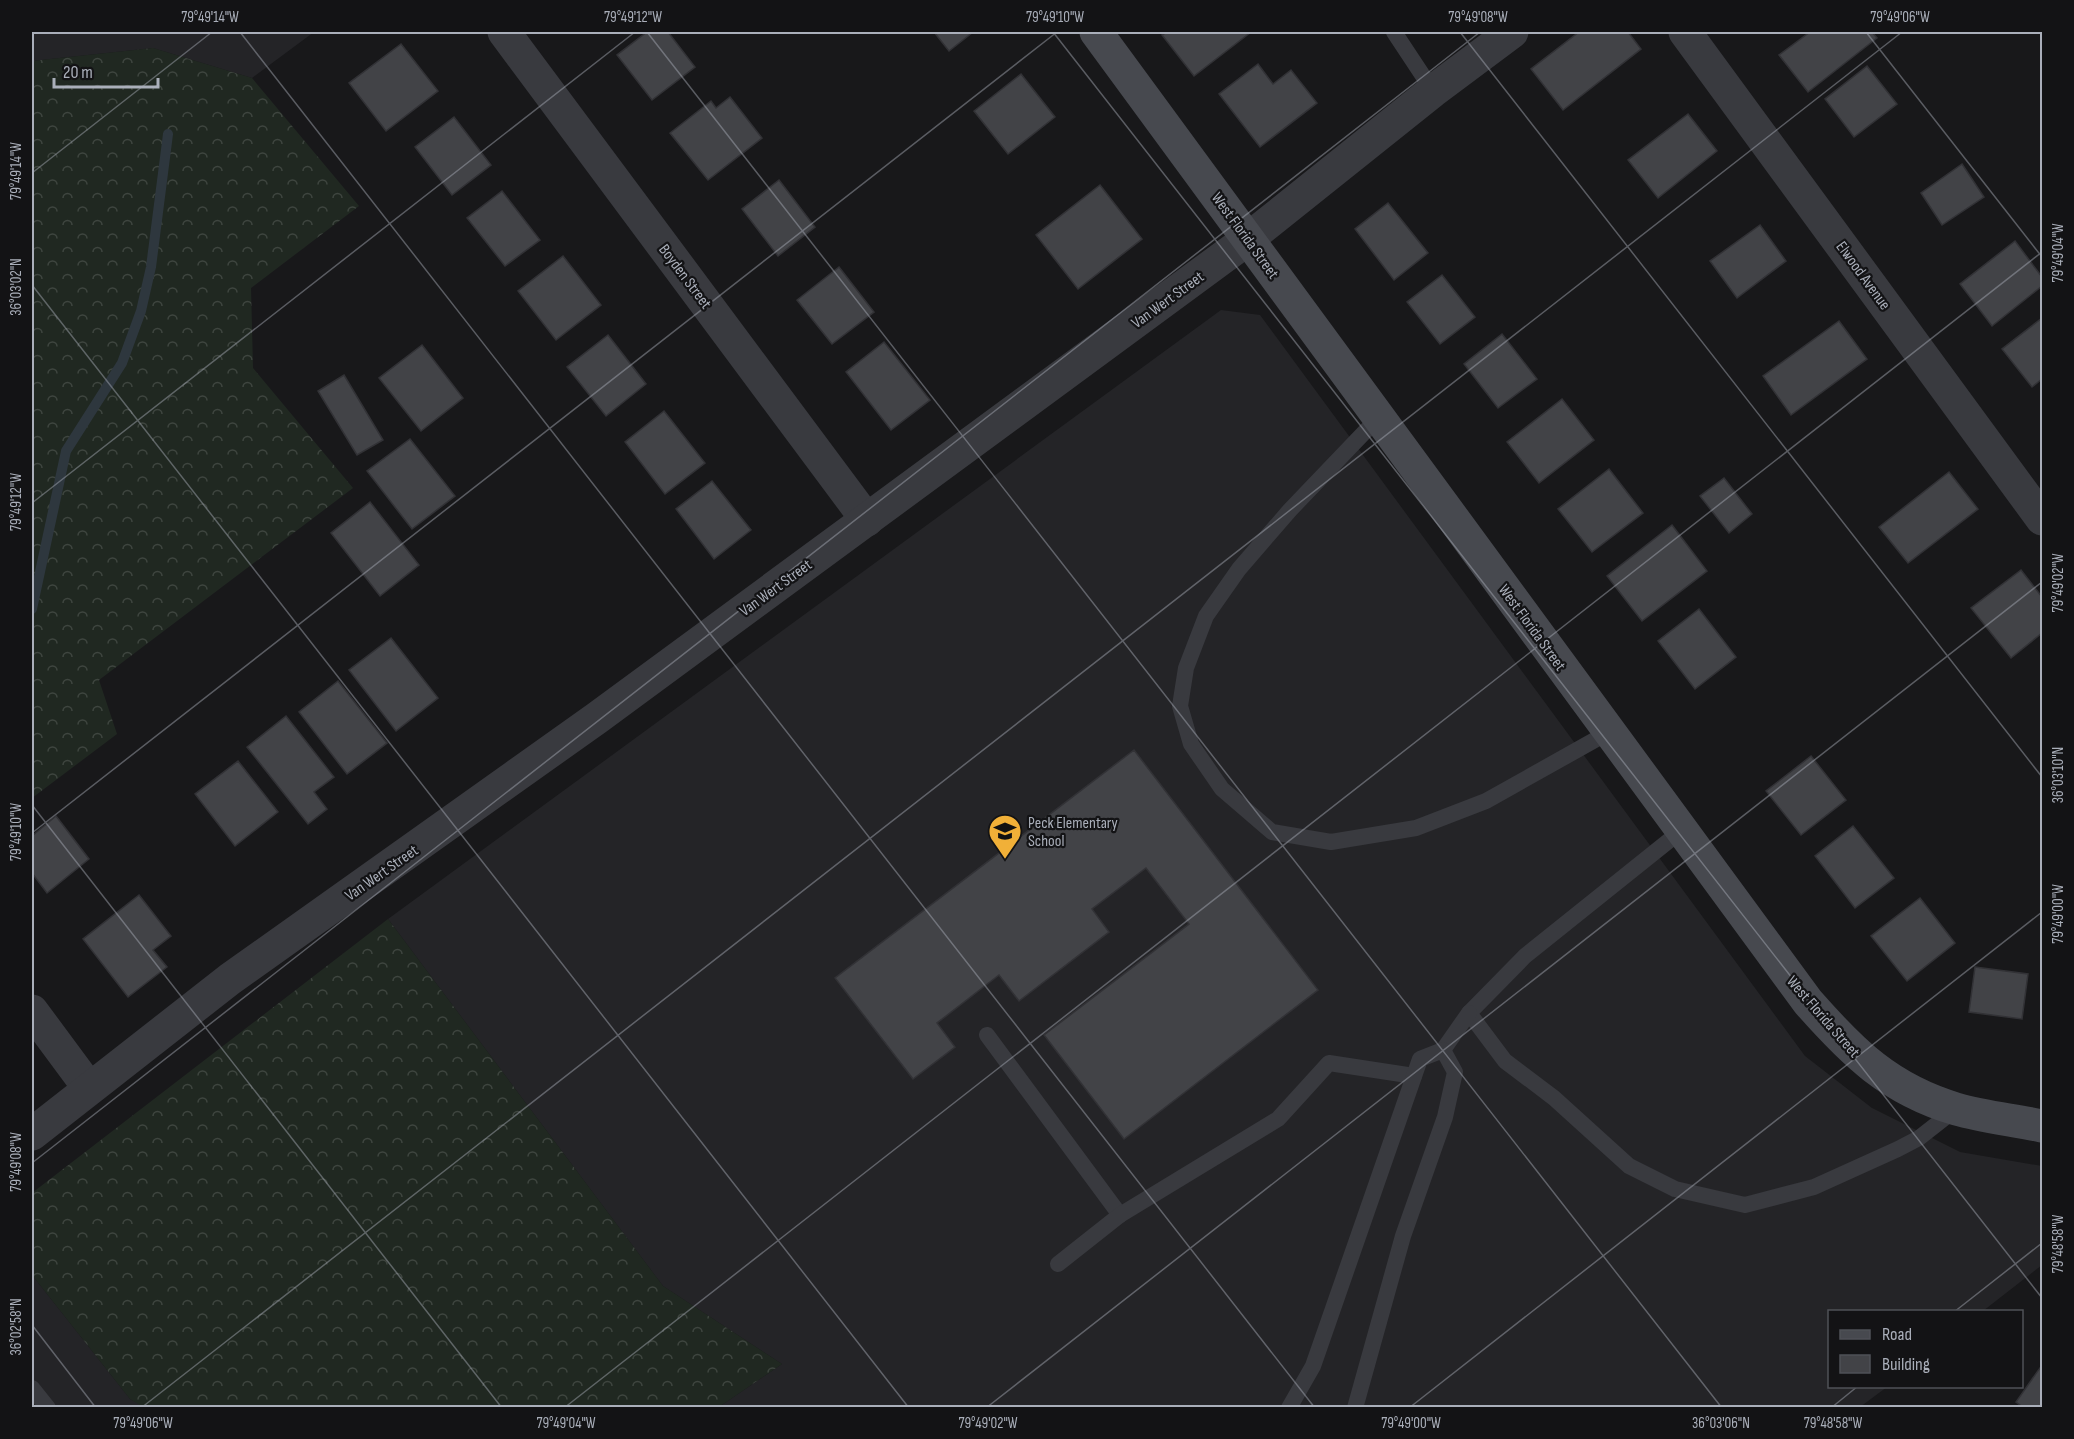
<svg xmlns="http://www.w3.org/2000/svg" width="2074" height="1439" font-family="'Sofia Sans Condensed',sans-serif">
  <style>
    .built { fill: #242427 }
    .forest { fill: url(#forest-crowns) }
    .lines { fill: none; stroke-linecap: round; stroke-linejoin: round }
    .stream { stroke: #2e373e; stroke-width: 10 }
    .building { fill: #424347; stroke: #323236; stroke-width: 1.5 }
    .service { stroke: #393a3f; stroke-width: 16 }
    .minor { stroke: #393a3f; stroke-width: 33 }
    .secondary { stroke: #47494f; stroke-width: 33 }
    .ticks { fill: none; stroke: #aaafba; stroke-width: 1.5; stroke-opacity: 0.45 }
    .labels { text-anchor: middle; stroke-width: 4.5; stroke-linejoin: round; paint-order: stroke }
    .street-label { font-size: 16px; fill: #aaafba; stroke: #131315 }
    .poi-label { font-size: 16px; fill: #aaafba; stroke: #131315; text-anchor: start }
    .neatline { fill: none; stroke: #aaafba; stroke-width: 2 }
    .ticks-label { font-size: 15px; text-anchor: middle; fill: #aaafba }
  </style>
  <defs>
    <pattern id="forest-crowns" width="20" height="18" patternUnits="userSpaceOnUse" patternTransform="scale(1.5)"><rect width="20" height="18" fill="#202821"/><path d="M2 6a3 3 0 1 1 6 0M12 15a3 3 0 1 1 6 0" fill="none" stroke="#3e453f"/></pattern>
  </defs>
  <rect width="100%" height="100%" fill="#18181a"/>
  <g class="built">
    <path d="M32,32H314L252,78L153,48L32,61Z"/>
    <path d="M1221,310L1260,315L1805,1056L1872,1108L1960,1152L2042,1166V1265L1983,1311L1830,1312V1386L1887,1387L1860,1407H719L782,1364L663,1286L388,919Z"/>
    <path d="M32,1275L130,1399L145,1407H32Z"/>
  </g>
  <g class="forest">
    <path d="M153,48L252,78L359,206L251,288L253,368L353,488L99,680L117,734L32,798V61Z"/>
    <path d="M388,919L663,1286L782,1364L719,1407L145,1408L130,1399L32,1275V1193Z"/>
  </g>
  <g class="lines">
    <path class="stream" d="M32,609L66,451L122,363L141,311L151,267L168,134"/>
  </g>
  <g class="building">
    <path d="M647,32H668L695,67L652,100L617,55Z"/>
    <path d="M934,32H973L949,51Z"/>
    <path d="M1167,32H1251L1194,76L1162,35Z"/>
    <path d="M1579,32H1628L1641,49L1563,110L1531,69Z"/>
    <path d="M1810,32H1872L1877,38L1808,92L1779,55Z"/>
    <path d="M401,44L438,91L386,131L349,83Z"/>
    <path d="M1258,64L1273,84L1291,70L1317,103L1260,147L1219,94Z"/>
    <path d="M1867,66L1897,104L1854,137L1825,99Z"/>
    <path d="M1021,74L1055,117L1008,154L974,111Z"/>
    <path d="M730,97L762,138L708,180L670,133L711,101L716,108Z"/>
    <path d="M1688,114L1717,151L1658,198L1628,160Z"/>
    <path d="M454,117L491,165L452,195L415,147Z"/>
    <path d="M1962,164L1984,197L1942,225L1921,193Z"/>
    <path d="M779,180L815,227L778,256L742,209Z"/>
    <path d="M1100,185L1142,239L1078,289L1036,235Z"/>
    <path d="M502,191L540,240L505,266L467,218Z"/>
    <path d="M1388,203L1428,253L1394,280L1355,229Z"/>
    <path d="M1760,225L1786,261L1737,298L1710,261Z"/>
    <path d="M2015,241L2042,277V286L1992,326L1960,284Z"/>
    <path d="M563,256L601,305L556,340L518,291Z"/>
    <path d="M839,267L874,312L832,344L797,300Z"/>
    <path d="M1442,275L1475,317L1440,344L1407,302Z"/>
    <path d="M2042,318V379L2032,387L2002,349Z"/>
    <path d="M1839,321L1867,359L1791,415L1763,376Z"/>
    <path d="M1502,334L1537,379L1498,408L1464,364Z"/>
    <path d="M608,335L646,384L606,416L567,367Z"/>
    <path d="M884,342L930,400L891,430L846,372Z"/>
    <path d="M422,345L463,398L421,431L379,378Z"/>
    <path d="M344,375L383,440L357,455L318,391Z"/>
    <path d="M1562,399L1594,440L1539,483L1507,442Z"/>
    <path d="M664,411L705,463L665,494L625,442Z"/>
    <path d="M410,439L455,496L412,529L367,471Z"/>
    <path d="M1609,469L1643,513L1592,552L1558,509Z"/>
    <path d="M1949,472L1978,509L1908,563L1879,527Z"/>
    <path d="M1724,478L1752,514L1729,533L1700,496Z"/>
    <path d="M712,481L751,530L714,559L676,509Z"/>
    <path d="M370,502L419,565L380,596L331,533Z"/>
    <path d="M1672,525L1707,571L1642,621L1607,576Z"/>
    <path d="M2021,570L2042,597V633L2011,658L1971,608Z"/>
    <path d="M1699,609L1736,657L1695,689L1658,641Z"/>
    <path d="M391,638L438,698L396,731L349,670Z"/>
    <path d="M338,681L387,743L347,774L299,712Z"/>
    <path d="M286,716L334,777L314,792L327,809L308,824L247,747Z"/>
    <path d="M1134,750L1318,990L1124,1139L1044,1035L1189,924L1146,868L1092,909L1109,932L1019,1001L999,975L937,1023L955,1047L913,1079L835,978Z"/>
    <path d="M1811,756L1846,800L1801,835L1766,791Z"/>
    <path d="M238,761L278,812L235,846L195,794Z"/>
    <path d="M56,816L89,859L47,893L32,873V836Z"/>
    <path d="M1853,826L1894,878L1855,908L1815,856Z"/>
    <path d="M139,895L171,936L153,950L167,967L128,997L83,939Z"/>
    <path d="M1920,898L1955,943L1907,981L1871,936Z"/>
    <path d="M1975,967L2028,974L2022,1019L1969,1012Z"/>
    <path d="M2042,1365V1408H2024L2016,1402Z"/>
  </g>
  <g class="lines">
    <g class="service">
      <path d="M1394,32L1433,91"/>
      <path d="M1379,417L1290,510L1239,569L1206,616L1186,668L1180,706L1191,744L1222,789L1272,832L1331,842L1416,828L1486,801L1609,732"/>
      <path d="M1681,831L1525,956L1469,1013L1505,1061L1554,1098L1629,1166L1675,1189L1745,1205L1814,1187L1898,1149L1919,1138L1956,1109"/>
      <path d="M987,1035L1120,1215"/>
      <path d="M1443,1050L1469,1013"/>
      <path d="M1058,1264L1120,1215L1278,1119L1329,1063L1414,1076"/>
      <path d="M32,1388L48,1408"/>
      <path d="M1289,1408L1313,1366L1420,1059L1443,1050L1455,1072L1445,1117L1403,1236L1355,1408"/>
    </g>
    <g class="minor">
      <path d="M504,32L867,520"/>
      <path d="M1685,32L2042,519"/>
      <path d="M32,1011L89,1088"/>
      <path d="M32,1134L230,979L597,718L1248,239L1433,91L1512,32"/>
    </g>
    <path class="secondary" d="M1096,32L1808,1002C1853,1053 1889,1089 1956,1109C1984,1117 2014,1120 2042,1126"/>
  </g>
  <path class="ticks" d="M240,32L1315,1408M647,32L1722,1408M1053,32L2042,1298M1460,32L2042,777M1866,32L2042,257M32,173L212,32M32,285L909,1408M32,503L635,32M32,805L502,1408M32,833L1057,32M32,1163L1480,32M1954,1312L2042,1243M32,1325L96,1408M141,1408L1902,32M564,1408L2042,252M986,1408L2042,582M1409,1408L2042,912M1831,1408L1858,1386"/>
  <defs>
    <g id="school-pin" transform="scale(1.725)"><path d="M0 17L-7.5 6A9.5 9.5 0 1 1 7.5 6Z" fill="#f1b038" stroke="#131315"/><path d="M0-5L7-2L0 1L-7-2ZM-4 1L0 2.5L4 1V4Q0 6-4 4Z" fill="#111"/></g>
  </defs>
  <g fill-rule="evenodd">
    <use href="#school-pin" x="1005" y="831"/>
  </g>
  <g class="labels">
    <g class="street-label">
      <text transform="translate(1246 235) rotate(54)" y="6">West Florida Street</text>
      <text transform="translate(1864 275) rotate(54)" y="6">Elwood Avenue</text>
      <text transform="translate(686 276) rotate(53)" y="6">Boyden Street</text>
      <text transform="translate(1167 299) rotate(-36)" y="6">Van Wert Street</text>
      <text transform="translate(775 587) rotate(-36)" y="6">Van Wert Street</text>
      <text transform="translate(1533 627) rotate(54)" y="6">West Florida Street</text>
      <text transform="translate(381 872) rotate(-35)" y="6">Van Wert Street</text>
      <text transform="translate(1824 1016) rotate(49)" y="6">West Florida Street</text>
    </g>
    <g class="poi-label">
      <text x="1028" y="828">Peck Elementary<tspan x="1028" dy="18">School</tspan></text>
    </g>
  </g>
  <rect width="2074" height="1439" fill="none" stroke="#131315" stroke-width="66"/>
  <rect x="1828" y="1310" width="195" height="78" fill="#131315" stroke="#4f5157" stroke-width="1.5"/>
  <rect x="1840" y="1330" width="30" height="9" fill="#47494f" stroke="#4f5157" stroke-width="1.5"/>
  <text x="1882" y="1340" font-size="18" fill="#aaafba">Road</text>
  <rect x="1840" y="1355" width="30" height="18" fill="#424347" stroke="#4f5157" stroke-width="1.5"/>
  <text x="1882" y="1370" font-size="18" fill="#aaafba">Building</text>
  <path d="M54 78v9h104v-9" fill="none" stroke="#aaafba" stroke-width="3"/>
  <text x="63" y="78" font-size="18" fill="#aaafba" stroke="#131315" stroke-width="4.5" paint-order="stroke">20 m</text>
  <rect x="33" y="33" width="2008" height="1373" class="neatline"/>
  <g class="ticks-label">
    <text x="210" y="22">79°49'14"W</text>
    <text x="633" y="22">79°49'12"W</text>
    <text x="1055" y="22">79°49'10"W</text>
    <text x="1478" y="22">79°49'08"W</text>
    <text x="1900" y="22">79°49'06"W</text>
    <text transform="translate(16 171) rotate(-90)" y="5">79°49'14"W</text>
    <text transform="translate(2058 253) rotate(-90)" y="5">79°49'04"W</text>
    <text transform="translate(16 287) rotate(-90)" y="5">36°03'02"N</text>
    <text transform="translate(16 502) rotate(-90)" y="5">79°49'12"W</text>
    <text transform="translate(2058 583) rotate(-90)" y="5">79°49'02"W</text>
    <text transform="translate(2058 775) rotate(-90)" y="5">36°03'10"N</text>
    <text transform="translate(16 832) rotate(-90)" y="5">79°49'10"W</text>
    <text transform="translate(2058 914) rotate(-90)" y="5">79°49'00"W</text>
    <text transform="translate(16 1162) rotate(-90)" y="5">79°49'08"W</text>
    <text transform="translate(2058 1244) rotate(-90)" y="5">79°48'58"W</text>
    <text transform="translate(16 1327) rotate(-90)" y="5">36°02'58"N</text>
    <text x="143" y="1428">79°49'06"W</text>
    <text x="566" y="1428">79°49'04"W</text>
    <text x="988" y="1428">79°49'02"W</text>
    <text x="1411" y="1428">79°49'00"W</text>
    <text x="1721" y="1428">36°03'06"N</text>
    <text x="1833" y="1428">79°48'58"W</text>
  </g>
</svg>
